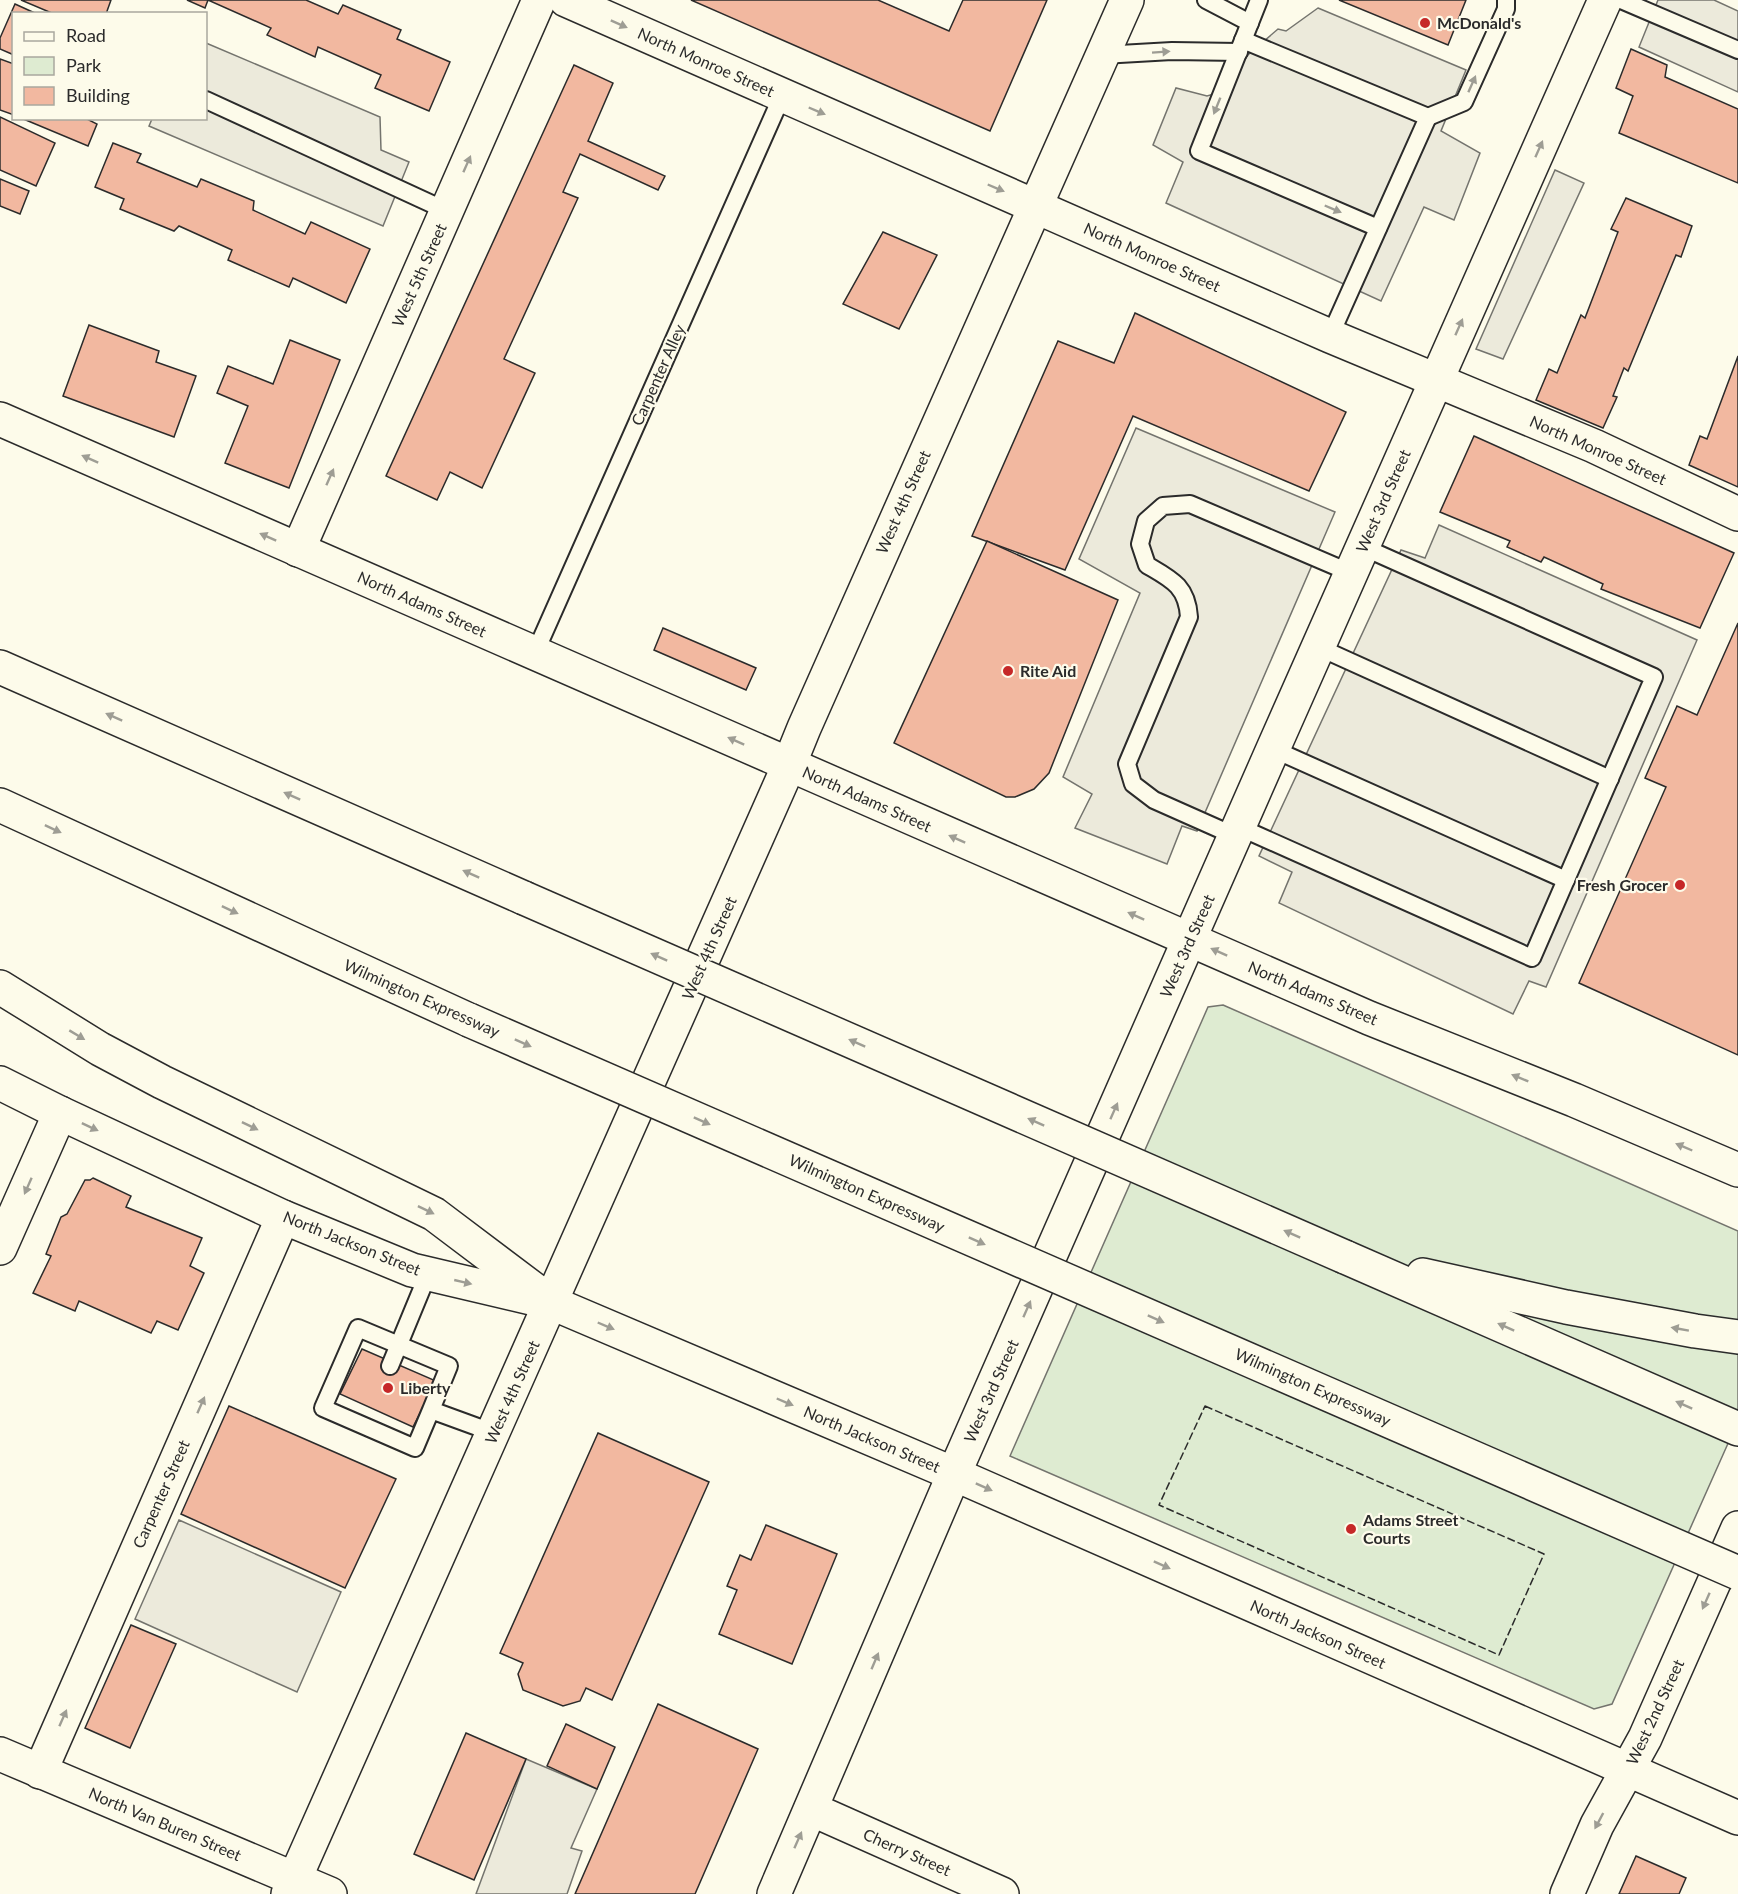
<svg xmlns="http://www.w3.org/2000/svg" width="1738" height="1894" font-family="Lato,sans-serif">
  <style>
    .green { fill: #deebd1; stroke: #74746e; stroke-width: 1.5 }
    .parking { fill: #eceadb; stroke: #74746e; stroke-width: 1.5 }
    .building { fill: #f2b8a0; stroke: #2b2b2b; stroke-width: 1.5 }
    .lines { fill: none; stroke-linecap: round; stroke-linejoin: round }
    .lane-casing { stroke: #2b2b2b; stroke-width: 20 }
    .street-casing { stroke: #2b2b2b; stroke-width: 36 }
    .primary-casing { stroke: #2b2b2b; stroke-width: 36 }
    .highway-casing { stroke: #2b2b2b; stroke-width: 36 }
    .lane { stroke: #fdfbea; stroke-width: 16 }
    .street { stroke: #fdfbea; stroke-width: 33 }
    .primary { stroke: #fdfbea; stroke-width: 33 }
    .highway { stroke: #fdfbea; stroke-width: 33 }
    .highway-bridge-casing { stroke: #2b2b2b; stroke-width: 36; stroke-linecap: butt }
    .highway-bridge { stroke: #fdfbea; stroke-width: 33 }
    .fence { stroke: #2b2b2b; stroke-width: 1.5; stroke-dasharray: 8 3; stroke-linecap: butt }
    .oneway { fill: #9e9d94 }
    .poi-dot { fill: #c62828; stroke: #fdfbea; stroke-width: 2 }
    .labels { text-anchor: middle; stroke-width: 4.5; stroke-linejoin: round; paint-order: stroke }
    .poi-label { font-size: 16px; font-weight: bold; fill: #2b2b2b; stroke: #fdfbea; text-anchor: start }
    .street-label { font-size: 16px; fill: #2b2b2b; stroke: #fdfbea }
  </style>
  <rect width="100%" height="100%" fill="#fdfbea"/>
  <path class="green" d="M1223,1005L1738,1231V1421L1612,1704L1594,1709L1010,1456L1208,1007Z"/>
  <g class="parking">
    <path d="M1658,0H1714L1738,11V92L1639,47Z"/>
    <path d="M1318,8L1466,70L1441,131L1480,153L1454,220L1424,207L1381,301L1166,203L1183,162L1153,145L1176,88L1207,96L1214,94L1221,78L1278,29L1286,31Z"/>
    <path d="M206,43L380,117L381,150L409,162L383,226L149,126L152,119L206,118Z"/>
    <path d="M1555,170L1584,183L1503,359L1476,349Z"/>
    <path d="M1136,428L1335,512L1197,831L1182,826L1167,864L1075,828L1092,794L1063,777L1140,593L1079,559Z"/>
    <path d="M1439,525L1697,640L1546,987L1529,981L1513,1014L1279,903L1292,872L1259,856L1401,550L1425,558Z"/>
    <path d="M179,1520L341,1592L297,1692L135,1619Z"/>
    <path d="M526,1759L597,1789L571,1848L582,1851L567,1894H476Z"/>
  </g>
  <g class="building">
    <path d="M21,0H111L106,14H54Z"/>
    <path d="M187,0H306L338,14L343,5L401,30L397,39L450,62L429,111L375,88L381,75L318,47L315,57L267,35L271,28L208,0L205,8Z"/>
    <path d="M691,0H878L949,31L963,0H1047L990,131Z"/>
    <path d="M1339,0H1466L1448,45Z"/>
    <path d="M15,4L37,14H14V55L0,49V38Z"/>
    <path d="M1631,49L1667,65L1665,77L1738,109V183L1619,133L1633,96L1616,88Z"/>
    <path d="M0,59L14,64V115L0,110Z"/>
    <path d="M574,65L613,83L588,141L665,176L658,190L580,154L563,192L578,198L504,359L535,373L482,488L450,472L437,500L386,476Z"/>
    <path d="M0,117L55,143L36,186L0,170Z"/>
    <path d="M21,118H85L97,124L88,146Z"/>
    <path d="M113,143L141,154L137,162L197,187L201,179L254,201L253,210L305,234L311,222L370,249L346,303L293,278L289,287L228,260L232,250L179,226L174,231L120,209L124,199L95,187Z"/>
    <path d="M0,179L29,191L20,214L0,206Z"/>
    <path d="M1626,198L1692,226L1681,257L1676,255L1628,371L1624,368L1613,396L1617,397L1603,428L1536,400L1549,369L1557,373L1581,315L1585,318L1618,232L1611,229Z"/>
    <path d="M883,232L937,255L899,329L843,304Z"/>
    <path d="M1135,313L1346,412L1309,491L1133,416L1065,570L972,536L1058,341L1114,363Z"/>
    <path d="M89,325L159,351L156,362L196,376L174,437L63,396Z"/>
    <path d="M290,340L340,360L289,488L225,463L248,406L217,393L228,366L273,384Z"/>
    <path d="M1738,356V487L1689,465L1700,436L1707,439Z"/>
    <path d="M1474,436L1734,553L1700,628L1601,589L1603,584L1544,557L1541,562L1507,547L1510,541L1440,512Z"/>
    <path d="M987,541L1118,600L1049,773L1034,789L1015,797H1006L894,743Z"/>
    <path d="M1738,623V1055L1579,983L1666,787L1645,778L1677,706L1697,715Z"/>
    <path d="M663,628L756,668L746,690L654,650Z"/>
    <path d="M93,1178L131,1196L126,1207L202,1238L190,1266L204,1273L178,1330L157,1321L151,1333L79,1301L75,1311L33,1293L51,1256L46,1254L61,1217L67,1214L85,1180H90Z"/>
    <path d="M362,1349L436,1381L413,1427L340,1394Z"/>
    <path d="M229,1406L396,1479L345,1588L181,1514Z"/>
    <path d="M598,1433L709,1482L612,1700L586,1688L580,1701L563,1706L523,1690L518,1674L523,1663L500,1653Z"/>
    <path d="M766,1525L837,1554L792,1664L719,1634L737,1590L727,1586L740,1555L751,1560Z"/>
    <path d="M131,1625L176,1644L130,1748L85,1728Z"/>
    <path d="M658,1704L758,1749L695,1894H575Z"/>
    <path d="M566,1724L615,1747L597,1789L547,1766Z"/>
    <path d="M466,1733L526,1759L474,1880L414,1854Z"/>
    <path d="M1636,1856L1686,1878L1679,1894H1619Z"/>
  </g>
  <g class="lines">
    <g class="lane-casing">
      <g id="lane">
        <path d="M1206,0L1250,23"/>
        <path d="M1259,0L1199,151L1378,228"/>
        <path d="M1621,0L1738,50"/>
        <path d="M1243,40L1428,117L1330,336"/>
        <path d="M1102,55L1172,51L1239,52"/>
        <path d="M206,100L447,211"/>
        <path d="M1428,117L1464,102L1506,9V0"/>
        <path d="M1318,647L1610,779"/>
        <path d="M535,653L782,96"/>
        <path d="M1273,749L1566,880"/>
        <path d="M1239,827L1532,958L1654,677L1363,547"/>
        <path d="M1235,836L1154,800L1133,784L1127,764L1189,617C1187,586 1171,579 1147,565L1140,544L1146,521L1163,506L1190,504L1351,573"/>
        <path d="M390,1366L428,1274"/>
        <path d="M431,1410L415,1448L323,1408L358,1328L449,1366L431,1410L494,1433"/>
      </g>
    </g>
    <g class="street-casing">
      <g id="street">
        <path d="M566,0L1330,336L1594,446L1738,514"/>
        <path d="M298,550L539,0"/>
        <path d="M0,1248L60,1113"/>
        <path d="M0,1754L330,1894"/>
        <path d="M40,1772L283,1217"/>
        <path d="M811,1809L1002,1894"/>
        <path d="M774,1894L954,1474L1273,749L1605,0"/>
      </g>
    </g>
    <g class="primary-casing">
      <g id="primary">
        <path d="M0,419L1369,1018L1574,1100L1738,1170"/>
        <path d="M0,1083L60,1113L283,1217L412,1270L552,1303L954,1474L1738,1818"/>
        <path d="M288,1894L789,765L804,728L1127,0"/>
        <path d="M1567,1894L1597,1825L1645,1738L1738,1528"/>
      </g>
    </g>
    <g class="highway-casing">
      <g id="highway">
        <path d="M0,667L524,898"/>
        <path d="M0,805L469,1020"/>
        <path d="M0,987L100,1049L162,1082L434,1214L552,1303"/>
        <path d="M1345,1257L1738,1429"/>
        <path d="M1423,1275L1566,1307L1695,1331L1738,1337"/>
      </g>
    </g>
    <use href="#lane" class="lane"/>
    <use href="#street" class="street"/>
    <use href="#primary" class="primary"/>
    <use href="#highway" class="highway"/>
    <g class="highway-bridge-casing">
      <g id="highway-bridge">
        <path d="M524,898L1345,1257"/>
        <path d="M469,1020L1738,1573"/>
      </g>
    </g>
    <use href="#highway-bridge" class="highway-bridge"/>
    <path class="fence" d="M1205,1406L1544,1554L1499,1655L1159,1505Z"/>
  </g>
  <defs><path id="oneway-solid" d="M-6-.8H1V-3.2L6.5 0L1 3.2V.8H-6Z" transform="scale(1.5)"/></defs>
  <g class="oneway">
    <use href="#oneway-solid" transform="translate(619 24) rotate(24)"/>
    <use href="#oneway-solid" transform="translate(1161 52) rotate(-4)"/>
    <use href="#oneway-solid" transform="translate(1472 84) rotate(-66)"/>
    <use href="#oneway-solid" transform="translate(1217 106) rotate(112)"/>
    <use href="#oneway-solid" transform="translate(817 111) rotate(23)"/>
    <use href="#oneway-solid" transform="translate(1539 149) rotate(-66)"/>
    <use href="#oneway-solid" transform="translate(467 164) rotate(-66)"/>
    <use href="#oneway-solid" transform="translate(996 188) rotate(23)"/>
    <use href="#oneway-solid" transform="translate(1333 209) rotate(23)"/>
    <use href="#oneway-solid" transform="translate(1459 327) rotate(-66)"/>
    <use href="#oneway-solid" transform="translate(90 459) rotate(-156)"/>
    <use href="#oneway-solid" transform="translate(330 477) rotate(-66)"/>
    <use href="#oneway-solid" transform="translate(268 537) rotate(-156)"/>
    <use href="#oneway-solid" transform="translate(114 717) rotate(-156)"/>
    <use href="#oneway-solid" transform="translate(736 741) rotate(-156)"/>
    <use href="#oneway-solid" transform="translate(292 796) rotate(-156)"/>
    <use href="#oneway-solid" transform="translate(53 829) rotate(25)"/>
    <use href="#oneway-solid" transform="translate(957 839) rotate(-156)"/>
    <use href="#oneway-solid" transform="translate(471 874) rotate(-156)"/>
    <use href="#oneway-solid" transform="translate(230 910) rotate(25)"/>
    <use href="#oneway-solid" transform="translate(1136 916) rotate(-156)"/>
    <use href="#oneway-solid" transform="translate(1219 952) rotate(-156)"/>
    <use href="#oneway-solid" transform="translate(659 957) rotate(-156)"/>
    <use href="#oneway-solid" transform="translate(77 1035) rotate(31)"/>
    <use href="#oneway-solid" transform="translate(523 1043) rotate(24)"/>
    <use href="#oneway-solid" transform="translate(857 1043) rotate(-156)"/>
    <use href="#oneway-solid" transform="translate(1520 1078) rotate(-158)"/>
    <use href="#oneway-solid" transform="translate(1114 1111) rotate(-66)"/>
    <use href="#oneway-solid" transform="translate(702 1121) rotate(24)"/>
    <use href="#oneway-solid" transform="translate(1036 1122) rotate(-156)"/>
    <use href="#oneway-solid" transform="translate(250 1126) rotate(26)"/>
    <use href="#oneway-solid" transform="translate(90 1127) rotate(25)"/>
    <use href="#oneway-solid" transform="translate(1684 1147) rotate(-157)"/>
    <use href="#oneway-solid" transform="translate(28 1186) rotate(114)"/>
    <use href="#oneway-solid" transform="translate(426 1210) rotate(26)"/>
    <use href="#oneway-solid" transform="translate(1292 1234) rotate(-156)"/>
    <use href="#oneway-solid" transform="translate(977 1241) rotate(24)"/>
    <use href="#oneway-solid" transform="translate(463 1282) rotate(13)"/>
    <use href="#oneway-solid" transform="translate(1027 1309) rotate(-66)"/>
    <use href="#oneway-solid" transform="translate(1156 1319) rotate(24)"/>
    <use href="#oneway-solid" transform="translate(606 1326) rotate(23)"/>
    <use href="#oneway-solid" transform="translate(1506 1327) rotate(-156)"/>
    <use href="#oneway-solid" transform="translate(1680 1329) rotate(-170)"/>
    <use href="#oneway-solid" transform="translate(785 1402) rotate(23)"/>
    <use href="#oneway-solid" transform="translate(201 1405) rotate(-66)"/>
    <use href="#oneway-solid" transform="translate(1684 1405) rotate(-156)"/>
    <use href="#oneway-solid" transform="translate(984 1487) rotate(24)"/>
    <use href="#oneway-solid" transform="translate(1162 1565) rotate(24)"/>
    <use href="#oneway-solid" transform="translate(1706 1601) rotate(114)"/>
    <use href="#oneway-solid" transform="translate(875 1661) rotate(-67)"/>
    <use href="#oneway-solid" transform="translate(63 1718) rotate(-66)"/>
    <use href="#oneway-solid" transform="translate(1599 1821) rotate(118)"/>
    <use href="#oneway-solid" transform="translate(798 1840) rotate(-66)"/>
  </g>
  <g class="poi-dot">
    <circle cx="1425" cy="23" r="6"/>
    <circle cx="1008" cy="671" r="6"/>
    <circle cx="1680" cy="885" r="6"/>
    <circle cx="388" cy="1388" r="6"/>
    <circle cx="1351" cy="1529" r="6"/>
  </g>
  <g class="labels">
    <g class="poi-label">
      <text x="1437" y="29">McDonald's</text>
      <text x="1020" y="677">Rite Aid</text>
      <text x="1668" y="891" text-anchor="end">Fresh Grocer</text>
      <text x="400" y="1394">Liberty</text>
      <text x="1363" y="1526">Adams Street<tspan x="1363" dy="18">Courts</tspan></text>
    </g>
    <g class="street-label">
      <text transform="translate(706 62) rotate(24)" y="6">North Monroe Street</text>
      <text transform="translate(1152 257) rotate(24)" y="6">North Monroe Street</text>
      <text transform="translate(419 275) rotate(-66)" y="6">West 5th Street</text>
      <text transform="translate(658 375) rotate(-66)" y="6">Carpenter Alley</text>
      <text transform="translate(1598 450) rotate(24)" y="6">North Monroe Street</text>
      <text transform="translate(1383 501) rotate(-66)" y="6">West 3rd Street</text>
      <text transform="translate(903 502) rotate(-66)" y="6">West 4th Street</text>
      <text transform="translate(422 604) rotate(24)" y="6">North Adams Street</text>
      <text transform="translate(867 799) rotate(24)" y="6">North Adams Street</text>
      <text transform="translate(1187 946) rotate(-66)" y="6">West 3rd Street</text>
      <text transform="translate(709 948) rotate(-66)" y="6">West 4th Street</text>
      <text transform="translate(1313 993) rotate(23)" y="6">North Adams Street</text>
      <text transform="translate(422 998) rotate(24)" y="6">Wilmington Expressway</text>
      <text transform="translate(867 1193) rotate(24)" y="6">Wilmington Expressway</text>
      <text transform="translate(352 1243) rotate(22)" y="6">North Jackson Street</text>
      <text transform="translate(1313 1387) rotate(24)" y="6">Wilmington Expressway</text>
      <text transform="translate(991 1391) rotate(-66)" y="6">West 3rd Street</text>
      <text transform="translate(512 1392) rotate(-66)" y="6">West 4th Street</text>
      <text transform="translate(872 1439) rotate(23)" y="6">North Jackson Street</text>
      <text transform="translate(161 1494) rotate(-66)" y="6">Carpenter Street</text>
      <text transform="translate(1318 1634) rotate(24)" y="6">North Jackson Street</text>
      <text transform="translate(1655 1712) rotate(-65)" y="6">West 2nd Street</text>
      <text transform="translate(165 1824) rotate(23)" y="6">North Van Buren Street</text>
      <text transform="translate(907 1852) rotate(24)" y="6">Cherry Street</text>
    </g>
  </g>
  <rect x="12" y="12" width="195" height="108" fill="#fdfbea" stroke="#a9a89e" stroke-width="1.5"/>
  <rect x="24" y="32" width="30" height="9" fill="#fdfbea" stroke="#a9a89e" stroke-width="1.5"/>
  <text x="66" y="42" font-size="18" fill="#2b2b2b">Road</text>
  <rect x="24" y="57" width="30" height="18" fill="#deebd1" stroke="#a9a89e" stroke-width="1.5"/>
  <text x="66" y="72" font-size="18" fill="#2b2b2b">Park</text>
  <rect x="24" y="87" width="30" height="18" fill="#f2b8a0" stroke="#a9a89e" stroke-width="1.5"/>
  <text x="66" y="102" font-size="18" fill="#2b2b2b">Building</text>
</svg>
